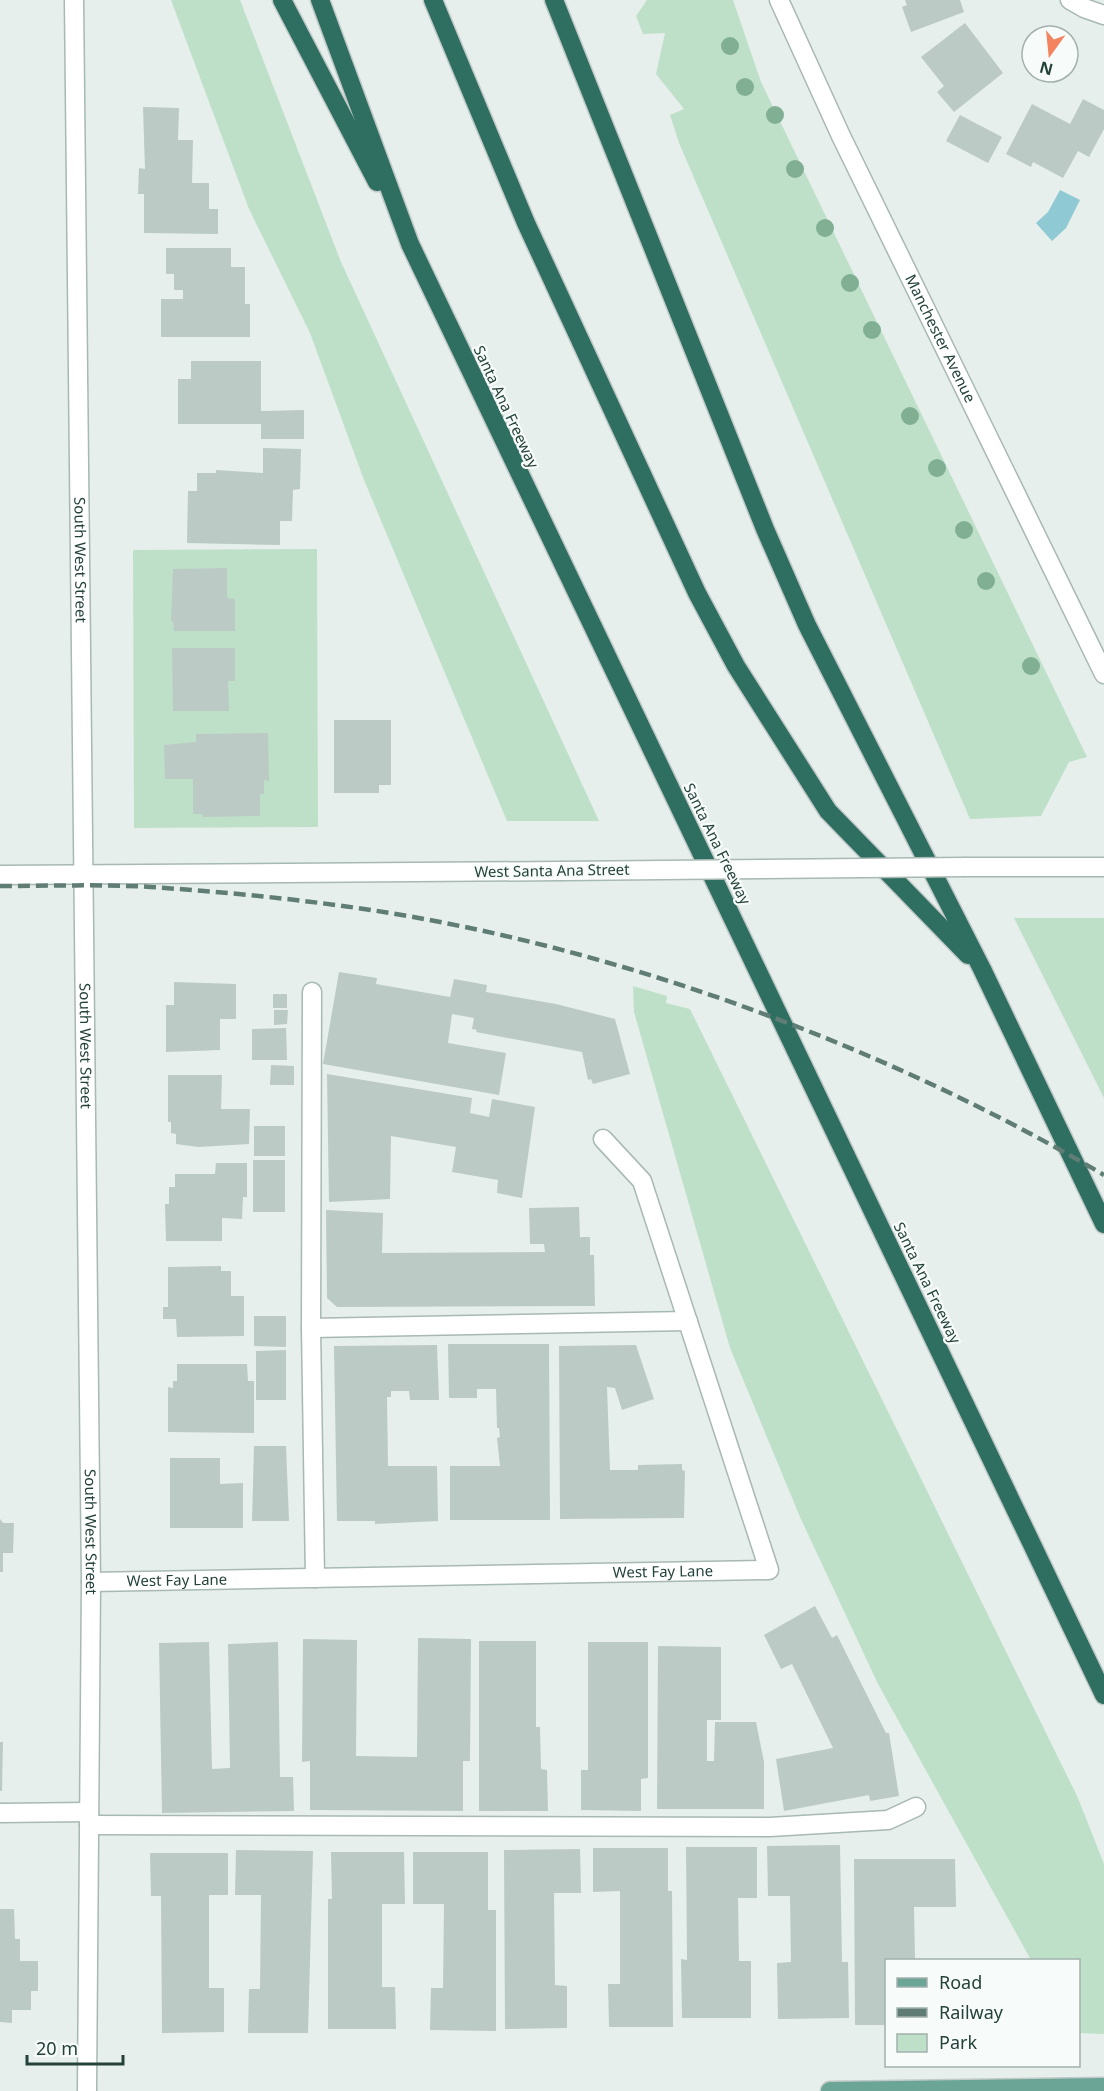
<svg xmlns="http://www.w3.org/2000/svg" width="1104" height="2091" font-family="'Noto Sans',sans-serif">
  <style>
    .green { fill: #bfe0c8 }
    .water { fill: #8ec9d4 }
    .building { fill: #bbcac4 }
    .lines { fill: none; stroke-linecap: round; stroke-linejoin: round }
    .minor-casing { stroke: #a8b8b2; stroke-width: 21 }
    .major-casing { stroke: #c2cac8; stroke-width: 21 }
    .highway-casing { stroke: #c2cac8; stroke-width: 21 }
    .minor { stroke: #fff; stroke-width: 18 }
    .major { stroke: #6aa596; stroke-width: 18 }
    .highway { stroke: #2f6f62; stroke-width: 18 }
    .rail { stroke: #5f7d75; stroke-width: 4.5; stroke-dasharray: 12 6; stroke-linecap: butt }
    .minor-bridge-casing { stroke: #a8b8b2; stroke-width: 21; stroke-linecap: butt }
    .minor-bridge { stroke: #fff; stroke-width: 18 }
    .tree { fill: #80af93 }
    .labels { text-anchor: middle; stroke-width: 4.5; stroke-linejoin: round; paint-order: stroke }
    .street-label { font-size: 15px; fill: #24423a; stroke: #f7fbf9 }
  </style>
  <rect width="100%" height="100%" fill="#e6efeb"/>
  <g class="green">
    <path d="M171,0H240L341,262L599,821H507L364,480L310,333L249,209Z"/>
    <path d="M647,0H733L761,82L1087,757L1069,762L1041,816L970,819L679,143L670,115L684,109L656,74L665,33L643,34L636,16Z"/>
    <path d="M317,549L318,827L134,828L133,550Z"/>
    <path d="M1014,918H1104V1098Z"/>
    <path d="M633,986L667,996L666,1003L690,1009L1078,1798L1104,1864V2034L1079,2033L1078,1960H1031L878,1684L800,1517L730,1348L634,1012Z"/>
  </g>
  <path class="water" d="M1060,190L1080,200L1066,228L1052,241L1036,223L1048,212Z"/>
  <g class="building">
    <path d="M905,0H960L964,12L911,32L902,7L907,5Z"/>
    <path d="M965,23L1003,73L954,112L937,92L944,86L921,57Z"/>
    <path d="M1083,99L1104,110V129L1089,157L1078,151L1063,178L1033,162L1031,167L1006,154L1032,104L1070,124Z"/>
    <path d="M143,107L179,108L178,140H193L192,183H209V209H218V234L144,233V194H138L139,168L145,169Z"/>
    <path d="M960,115L1002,137L988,163L946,141Z"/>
    <path d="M166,248H231V267H245V304H250V337H161V299H183V290H174V274H166Z"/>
    <path d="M191,361H261V411L304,410V439H261V424H178V379H191Z"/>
    <path d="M263,448L301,449L300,489L293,490L292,521H280V545L187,543L188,491H197V473H216V470L263,473Z"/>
    <path d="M227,568V598L235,599V631H174L173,622L171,621L173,569Z"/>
    <path d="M172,648H235V681H228L229,711H173Z"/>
    <path d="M334,720H391V785H379V793H334Z"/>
    <path d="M268,733L269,781L264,780V794H260V816L203,817L202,814H193V779H165L164,745L196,742V734Z"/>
    <path d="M339,972L377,978L376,984L450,997L454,979L487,985L486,992L556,1004L615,1019L630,1074L593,1084L591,1079L588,1080L582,1052L476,1032L477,1030L472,1029L474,1018L452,1014L448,1043L506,1053L499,1095L323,1064Z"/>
    <path d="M174,982L236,984V1019H220V1050L166,1052V1005H174Z"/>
    <rect x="273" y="994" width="14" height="14"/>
    <path d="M274,1010H288L287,1024L274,1025Z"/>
    <path d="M286,1028L287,1060H252V1029Z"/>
    <path d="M271,1065L294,1066V1085H270Z"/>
    <path d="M327,1074L472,1098L470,1113L489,1117L492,1099L535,1107L522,1198L497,1193L498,1180L452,1172L456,1147L391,1136L390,1199L329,1202Z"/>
    <path d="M168,1075H222L221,1109H250L249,1144L198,1147L176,1144V1134L171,1133V1122H168Z"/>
    <rect x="254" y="1126" width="31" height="30"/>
    <rect x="253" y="1160" width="32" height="52"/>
    <path d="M216,1163H247V1197H243L242,1219L222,1218V1241H166L165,1204H169V1187H175V1174H215Z"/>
    <path d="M579,1207L580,1237H590V1255H594L595,1306L337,1307L327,1298L326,1210L383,1213L382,1253L545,1252L544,1244H530L529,1208Z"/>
    <path d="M221,1266V1271H231V1296H244V1336L177,1337L176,1319H163V1307H168V1267Z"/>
    <path d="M254,1316H286V1347L254,1346Z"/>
    <path d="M448,1344H549L550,1520H450V1466H500L497,1438L500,1437L499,1428H497L496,1389H477V1398H449Z"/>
    <path d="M437,1345L439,1400H410L409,1391H391V1397H387L388,1466H437L438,1521L375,1524V1521H337L334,1346Z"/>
    <path d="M636,1345L654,1399L622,1410L615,1388L607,1387L610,1470H638V1465L682,1464V1470L685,1471L684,1518L560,1519L559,1346Z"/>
    <path d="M286,1350V1400H256V1351Z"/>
    <path d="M177,1364H247L248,1381H254V1433L168,1432V1387L173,1388V1381H177Z"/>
    <path d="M254,1446H286L289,1521H252Z"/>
    <path d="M170,1458H220V1484L243,1483V1528H170Z"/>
    <path d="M0,1519L3,1523H14L13,1553H3V1572H0Z"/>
    <path d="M815,1606L832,1638L837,1635L886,1733H889L899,1796L870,1801L869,1795L784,1811L776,1759L833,1748L792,1664L781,1669L764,1635Z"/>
    <path d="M418,1638L471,1639L470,1761H463V1811L310,1810V1761L302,1762L303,1639L357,1640L356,1756L417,1757Z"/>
    <path d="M479,1641H536V1727H540L541,1769L547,1770L548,1811H479Z"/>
    <path d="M209,1642L212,1769L230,1768L228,1644L278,1642L280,1777H293L294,1811L162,1813L159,1643Z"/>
    <path d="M588,1642H648V1778L641,1779V1811L581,1810V1770H588Z"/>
    <path d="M658,1646L721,1647V1720H707V1761H714L715,1722H756L764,1762V1809H657Z"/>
    <path d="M0,1742H3L2,1791H0Z"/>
    <path d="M840,1845L842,1962H848L849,2018L778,2019L777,1963L791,1962L790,1896H768L767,1846Z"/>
    <path d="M686,1847H757V1898H738L739,1961H751V2018H682L681,1959L687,1960Z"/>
    <path d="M593,1848H668V1891H672L673,2027H609L608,1984H620V1891L593,1892Z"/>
    <path d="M580,1849L581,1893H554L555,1985L567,1986V2028L505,2029L504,1850Z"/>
    <path d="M236,1850L313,1851L308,2033H248L249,1989H260L261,1895H235Z"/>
    <path d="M331,1852H404L405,1904H382V1987H395L396,2029H328V1899H332Z"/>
    <path d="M413,1852H488V1910H496V2031L430,2030L431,1988H443L444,1904H413Z"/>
    <path d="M150,1853H228V1895H209V1988H224V2032L162,2033L161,1896H151Z"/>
    <path d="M854,1859H955L956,1907H914L915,1960H886V2025H855Z"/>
    <path d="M0,1909H14L15,1939H20V1961H38V1991H31V2010H12V2023L0,2022Z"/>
  </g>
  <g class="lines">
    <g class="minor-casing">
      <g id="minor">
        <path id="s1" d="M74,0L91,1582L87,2091"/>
        <path id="s2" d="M779,0L841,136L1104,674"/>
        <path d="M1070,0L1084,8L1104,15"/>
        <path d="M966,867H1104"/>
        <path d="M0,875L561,871"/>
        <path d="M312,992L311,1328L315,1578"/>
        <path d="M311,1328L688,1321"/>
        <path id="s3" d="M91,1582L769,1570L642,1181L603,1139"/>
        <path d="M0,1813L89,1812"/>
        <path d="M89,1825L770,1827L888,1820L916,1807"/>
      </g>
    </g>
    <g class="major-casing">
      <path id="major" d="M830,2091L1104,2087"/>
    </g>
    <g class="highway-casing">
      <g id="highway">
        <path d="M282,0L377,182"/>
        <path d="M320,0L410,244L1104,1695"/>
        <path d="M433,0L526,223L697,593L736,666L828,811L968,955"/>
        <path d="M554,0L765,529L807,625L982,969L1104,1224"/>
      </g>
    </g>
    <use href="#minor" class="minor"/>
    <use href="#major" class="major"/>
    <use href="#highway" class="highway"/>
    <path class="rail" d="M0,886C50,886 101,884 151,887C224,892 298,899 371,910C620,948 887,1047 1104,1175"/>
    <g class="minor-bridge-casing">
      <path id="minor-bridge" d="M561,871L966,867"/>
    </g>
    <use href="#minor-bridge" class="minor-bridge"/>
  </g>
  <g class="tree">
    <circle cx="730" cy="46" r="9"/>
    <circle cx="745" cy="87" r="9"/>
    <circle cx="775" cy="115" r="9"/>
    <circle cx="795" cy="169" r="9"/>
    <circle cx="825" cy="228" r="9"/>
    <circle cx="850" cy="283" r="9"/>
    <circle cx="872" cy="330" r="9"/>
    <circle cx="910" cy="416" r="9"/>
    <circle cx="937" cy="468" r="9"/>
    <circle cx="964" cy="530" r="9"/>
    <circle cx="986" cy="581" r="9"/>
    <circle cx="1031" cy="666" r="9"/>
  </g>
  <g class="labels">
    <g class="street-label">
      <text dy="5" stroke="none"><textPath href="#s2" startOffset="375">Manchester Avenue</textPath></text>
      <text transform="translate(506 407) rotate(65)" y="5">Santa Ana Freeway</text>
      <text dy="5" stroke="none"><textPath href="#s1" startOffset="560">South West Street</textPath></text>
      <text transform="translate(717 844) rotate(64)" y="5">Santa Ana Freeway</text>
      <text transform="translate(552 871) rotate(-1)" y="5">West Santa Ana Street</text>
      <text dy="5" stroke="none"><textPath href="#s1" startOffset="1046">South West Street</textPath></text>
      <text transform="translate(927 1283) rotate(64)" y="5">Santa Ana Freeway</text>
      <text dy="5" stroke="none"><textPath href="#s1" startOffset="1532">South West Street</textPath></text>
      <text dy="5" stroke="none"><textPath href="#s3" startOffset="572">West Fay Lane</textPath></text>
      <text dy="5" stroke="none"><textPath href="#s3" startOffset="86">West Fay Lane</textPath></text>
    </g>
  </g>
  <rect x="885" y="1959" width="195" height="108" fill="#f7fbf9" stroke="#a3b1ad" stroke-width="1.5"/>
  <rect x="897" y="1978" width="30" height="9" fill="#6aa596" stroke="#a3b1ad" stroke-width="1.5"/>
  <text x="939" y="1989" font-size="18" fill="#24423a">Road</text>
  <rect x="897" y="2008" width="30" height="9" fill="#5f7d75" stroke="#a3b1ad" stroke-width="1.5"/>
  <text x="939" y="2019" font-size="18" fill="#24423a">Railway</text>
  <rect x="897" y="2034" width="30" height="18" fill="#bfe0c8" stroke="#a3b1ad" stroke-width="1.5"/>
  <text x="939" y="2049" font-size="18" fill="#24423a">Park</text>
  <g transform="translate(1050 54) rotate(195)"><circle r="28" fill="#f7fbf9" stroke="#a3b1ad" stroke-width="1.5"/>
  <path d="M0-4.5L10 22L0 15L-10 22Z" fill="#f4845f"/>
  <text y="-9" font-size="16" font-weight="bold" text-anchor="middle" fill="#24423a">N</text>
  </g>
  <path d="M27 2055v9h96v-9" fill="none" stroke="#24423a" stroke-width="3"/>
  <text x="36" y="2055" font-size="18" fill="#24423a" stroke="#f7fbf9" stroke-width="4.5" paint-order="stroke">20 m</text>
</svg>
